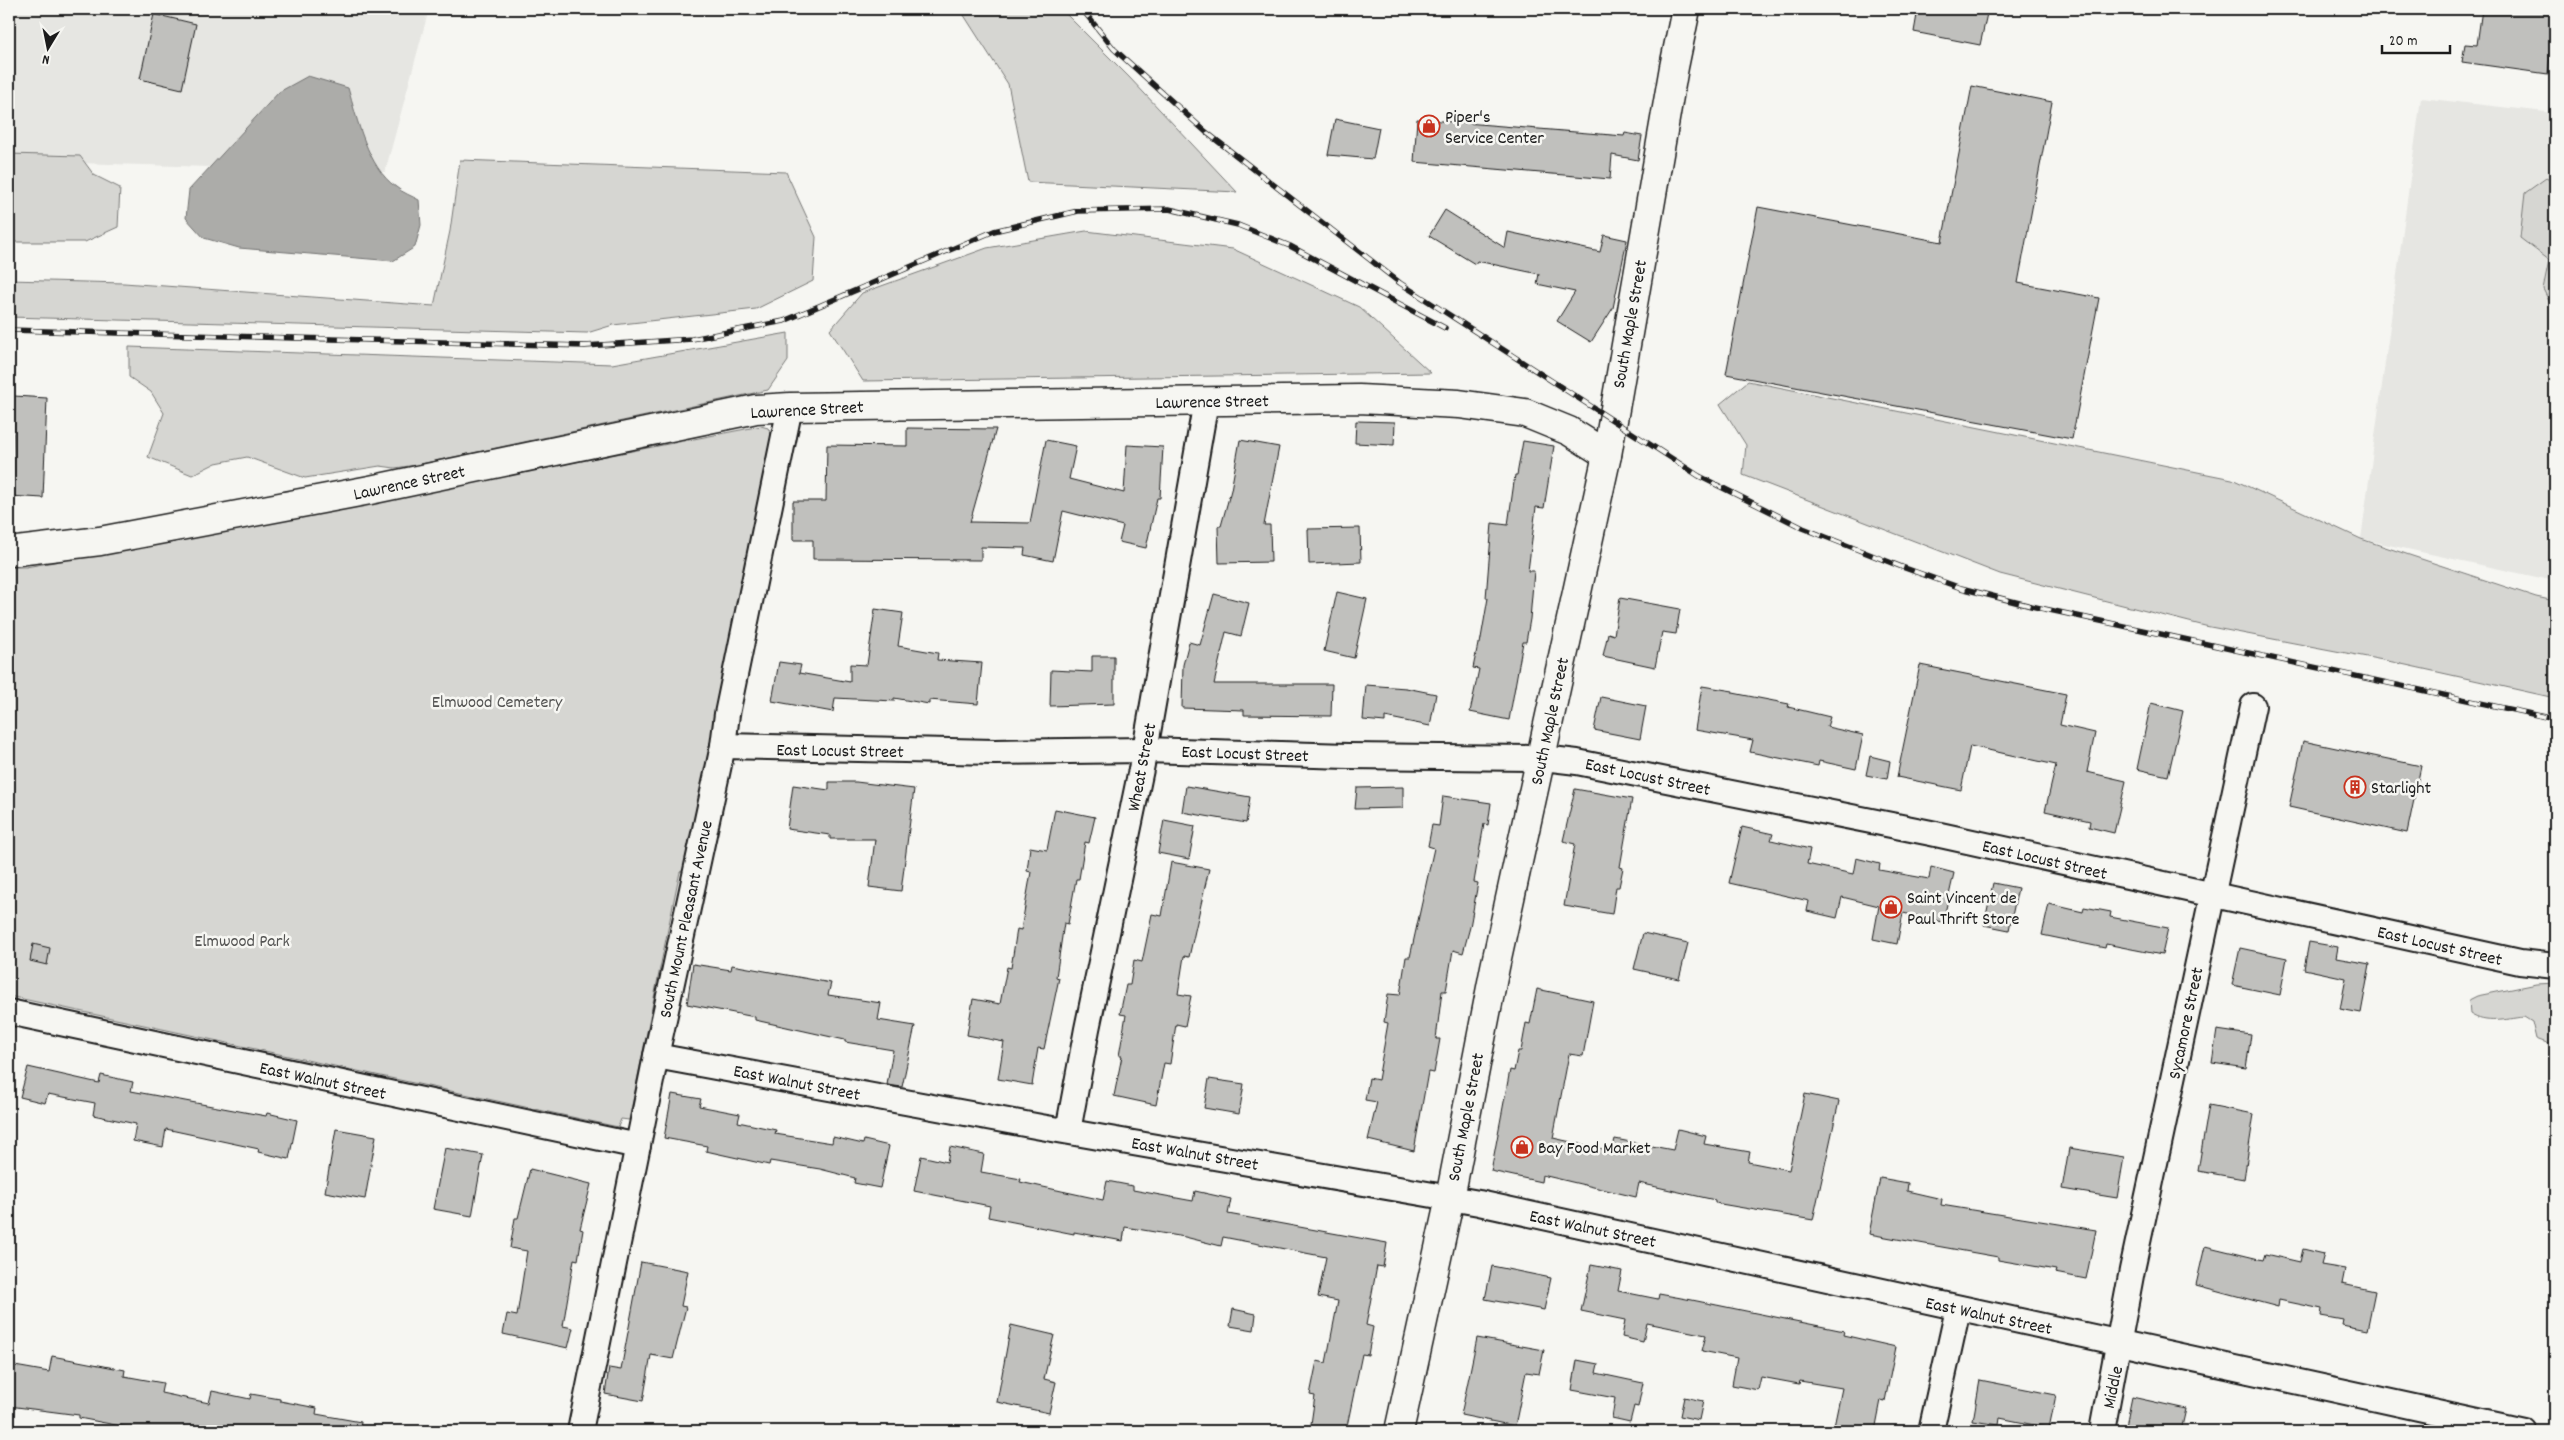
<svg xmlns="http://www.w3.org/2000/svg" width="2564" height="1440" font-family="Dekko,sans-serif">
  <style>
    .built { fill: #e6e6e2 }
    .green { fill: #d6d6d2; stroke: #797977 }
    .water { fill: #acaca9; stroke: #727271 }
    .building { fill: #c0c0bd; stroke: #1c1c1c }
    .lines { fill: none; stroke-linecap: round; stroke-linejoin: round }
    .street-casing { stroke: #1c1c1c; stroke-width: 28 }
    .secondary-casing { stroke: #1c1c1c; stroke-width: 31 }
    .street { stroke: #f6f6f2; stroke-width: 24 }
    .secondary { stroke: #f6f6f2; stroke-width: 28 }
    .rail-casing { stroke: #1c1c1c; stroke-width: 5.5 }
    .rail { stroke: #f6f6f2; stroke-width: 4; stroke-dasharray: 11; stroke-linecap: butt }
    .labels { text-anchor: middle; stroke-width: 5; stroke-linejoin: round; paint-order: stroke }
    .poi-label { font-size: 18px; fill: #1c1c1c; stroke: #f6f6f2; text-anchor: start }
    .street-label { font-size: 18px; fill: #1c1c1c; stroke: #f6f6f2 }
    .park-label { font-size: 18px; fill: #545453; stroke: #f6f6f2 }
  </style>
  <rect width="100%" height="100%" fill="#f6f6f2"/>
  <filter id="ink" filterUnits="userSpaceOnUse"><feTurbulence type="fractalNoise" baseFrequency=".02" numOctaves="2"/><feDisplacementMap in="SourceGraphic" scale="10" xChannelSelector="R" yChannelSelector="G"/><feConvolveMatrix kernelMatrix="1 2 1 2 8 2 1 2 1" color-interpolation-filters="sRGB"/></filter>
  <g filter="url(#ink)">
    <g class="built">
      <path d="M9,9H429L385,172L9,161Z"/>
      <path d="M2421,98L2555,113V581L2361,539Z"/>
    </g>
    <g class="green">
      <path d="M960,9H1061L1129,77L1237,192L1028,182L1008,84Z"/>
      <path d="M9,154L80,156L94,175L120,188L118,227L85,242H9Z"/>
      <path d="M460,160L786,172L816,237L813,281L756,309L613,325L587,333L9,317V280L124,283L434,306L450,231Z"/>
      <path d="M2546,178L2555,183V306L2552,307L2543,289L2549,260L2520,238L2525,193Z"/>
      <path d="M1086,231L1233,249L1359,307L1431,373L863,381L830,330L862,293L987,248Z"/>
      <path d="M788,333V361L768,390L416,465L395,468L380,466L305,478L247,457L216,463L192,475L148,457L164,413L151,392L129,377V347L612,364Z"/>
      <path d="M1748,381L2232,479L2361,539L2536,597L2555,601V698L2388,661L2205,626L2000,574L1743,475L1746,445L1720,404Z"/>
      <path d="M761,426L768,428L775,441L686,869L680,872L677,885L629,1120L621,1119L618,1127L9,996V567H26L121,550Z"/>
      <path d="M2555,983V1046L2536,1039L2532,1022L2524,1017C2506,1019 2486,1025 2470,1014L2469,1000L2477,996L2537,984Z"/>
    </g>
    <path class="water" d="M308,76L348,88C357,119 368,168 396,187C403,193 412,196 419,200L421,225L415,247L393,261L239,248L204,238L186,218L189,190L279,92Z"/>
    <g class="building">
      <path d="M1918,9H1988L1980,45L1914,32Z"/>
      <path d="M2482,9H2555L2548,74L2462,62L2465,44L2477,45Z"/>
      <path d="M154,14L196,24L182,89L140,79Z"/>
      <path d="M1972,86L2052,102L2018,283L2099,298L2072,439L1726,374L1758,207L1942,242Z"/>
      <path d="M1335,119L1379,128L1373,159L1328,155Z"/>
      <path d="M1417,119L1624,136L1625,133L1642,136L1638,160L1612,155L1610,179L1414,162Z"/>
      <path d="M1445,210L1505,248L1508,232L1600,252L1604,235L1627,240L1613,308L1591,342L1557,321L1575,292L1537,284L1539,274L1477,261L1475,264L1429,236Z"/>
      <path d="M14,396L47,398L43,498L10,496Z"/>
      <path d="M1356,421L1395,422L1394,445L1355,443Z"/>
      <path d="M907,428L996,429L970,522L1030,523L1046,440L1076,446L1069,479L1124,493L1127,445L1163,447L1160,498H1157L1146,548L1119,542L1123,526L1063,511L1053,561L1024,555L1025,548L981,547V560L813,559V540H793V501H826L827,445L907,446Z"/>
      <path d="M1240,440L1279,447L1264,525H1270L1271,562L1219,563L1218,526H1221L1231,490Z"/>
      <path d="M1523,441L1554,446L1544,508L1536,507L1528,571H1534L1530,619L1526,642H1523L1509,720L1470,712L1479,669L1473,668L1478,644H1480L1488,598H1486L1492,523L1508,525L1515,475H1517Z"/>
      <path d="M1360,528L1361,562L1309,564L1308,529Z"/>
      <path d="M1337,592L1367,599L1354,658L1324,651Z"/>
      <path d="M1214,594L1249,603L1241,636L1226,632L1214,684H1332L1331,716L1244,715V710L1182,708L1183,665L1189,642L1200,645Z"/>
      <path d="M1620,598L1680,609L1676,634L1662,632L1655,667L1603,656L1608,633L1614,635Z"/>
      <path d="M875,609L903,613L898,646L938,653L937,660L982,663L978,704L929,700V704L894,698V701L835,698L833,712L772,701L779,662L801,665L799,673L850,682V664L867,665Z"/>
      <path d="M1092,656H1114V704L1050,706L1051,670L1092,672Z"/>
      <path d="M1920,665L2066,694L2060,725L2095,733L2087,772L2126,781L2114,833L2089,827L2090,821L2045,811L2056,765L1970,746L1961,790L1897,777Z"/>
      <path d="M1366,685L1406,688L1436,694L1430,726L1385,717V722L1363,720Z"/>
      <path d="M1702,686L1733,691V693L1789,704L1788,707L1830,717L1827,727L1863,735L1856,769L1819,761L1818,766L1750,752L1753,740L1695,730Z"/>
      <path d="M1601,697L1646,706L1640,739L1594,730Z"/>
      <path d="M2151,703L2183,711L2168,776L2137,769Z"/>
      <path d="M2303,741L2421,766L2407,833L2289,807Z"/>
      <path d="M1870,756L1890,761L1887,779L1866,775Z"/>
      <path d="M829,782H856L914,789L901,891L869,887L875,839H830V835L787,829L793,785L829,790Z"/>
      <path d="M1186,786L1250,797L1246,823L1182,812Z"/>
      <path d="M1403,787V808L1355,809L1357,788Z"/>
      <path d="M1575,789L1632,799L1620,867L1623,868L1619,887H1616L1612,914L1564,906L1575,844L1563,841Z"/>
      <path d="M1443,796L1491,803L1488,825L1484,824L1474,882L1478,883L1470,927L1463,953L1453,950L1446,991H1442L1436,1039H1440L1434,1073L1428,1072L1414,1151L1368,1140L1377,1102L1365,1100L1369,1078L1378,1080L1388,1023L1384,1022L1388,994L1400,995L1406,957H1410L1434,848L1428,846L1432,825L1439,826Z"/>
      <path d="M1055,809L1095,817L1089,843L1085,842L1079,879H1076L1068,924L1064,923L1056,977L1059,978L1044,1049L1038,1048L1032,1085L998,1079L1004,1042L967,1035L973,999L1000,1004L1007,967L1011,968L1017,929L1021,930L1031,872L1027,871L1030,847L1047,850Z"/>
      <path d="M1164,820L1195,826L1189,859L1158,853Z"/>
      <path d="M1742,827L1773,834L1771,840L1810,849L1807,864L1853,874L1856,858L1880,864L1879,870L1929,879L1931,867L1954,873L1943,922L1903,913L1897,944L1873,939L1879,906L1842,897L1837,918L1807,911L1809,901L1729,883Z"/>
      <path d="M1171,862L1209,869L1189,957L1184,956L1178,994L1191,996L1185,1026L1176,1024L1170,1064L1164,1063L1156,1105L1114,1096L1122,1056H1119L1126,1015L1120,1014L1126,985H1130L1134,960L1142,962L1152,914L1162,916Z"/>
      <path d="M1993,883L2018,888L2009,930L1984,925Z"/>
      <path d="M2049,904L2083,912L2084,907L2111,912L2110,917L2168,928L2162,955L2106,944L2105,948L2042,935Z"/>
      <path d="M1643,933L1688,943L1679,979L1634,969Z"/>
      <path d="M2309,942L2338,947L2336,958L2370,964L2361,1013L2340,1009L2346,978L2304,969Z"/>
      <path d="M33,944L50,948L47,965L30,961Z"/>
      <path d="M2240,948L2287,958L2280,995L2232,985Z"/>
      <path d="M693,964L731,970L732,965L831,983L828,995L881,1003L878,1020L915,1026L902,1087L887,1085L893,1050L845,1042V1040L755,1020V1017L687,1004Z"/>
      <path d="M1537,989L1593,1001L1583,1056L1569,1054L1553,1138L1612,1151L1615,1139L1673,1150L1678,1129L1706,1136L1704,1144L1750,1152L1748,1162L1789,1170L1805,1094L1839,1101L1813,1220L1715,1203V1200L1639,1183L1636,1197L1542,1175L1541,1182L1491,1171L1510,1070L1514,1071L1518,1051H1521L1526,1023L1530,1024Z"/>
      <path d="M2217,1030L2251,1035L2246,1068L2212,1063Z"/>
      <path d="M28,1067L99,1083L101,1075L133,1082L131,1091L266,1116L267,1113L297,1120L289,1159L258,1152L259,1149L166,1129L163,1147L133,1141L136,1124L93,1115L95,1103L48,1094L45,1103L20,1097Z"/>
      <path d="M1209,1079L1244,1084L1239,1114L1204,1108Z"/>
      <path d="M672,1094L701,1099L699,1106L740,1114L738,1122L776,1130L775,1134L832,1143L833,1137L863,1144L864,1140L889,1146L880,1188L854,1183L855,1178L820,1169L770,1161L769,1165L706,1151L707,1146L664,1138Z"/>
      <path d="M2209,1105L2254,1114L2244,1179L2198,1171Z"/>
      <path d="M336,1129L376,1136L365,1199L325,1192Z"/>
      <path d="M950,1147L984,1154L981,1172L1021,1179L1020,1182L1103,1200L1107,1181L1133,1186V1190L1193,1201L1195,1191L1231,1199L1228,1214L1387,1243L1383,1267L1377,1266L1366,1325L1373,1327L1368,1355L1362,1354L1346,1431H1310L1315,1396L1310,1395L1317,1361L1326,1363L1338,1301L1318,1297L1326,1257L1223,1237L1221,1246L1185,1237L1125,1227L1123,1241L1074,1232V1234L988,1217L990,1206L914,1191L921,1156L947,1162Z"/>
      <path d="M445,1148L483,1155L472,1216L433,1209Z"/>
      <path d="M2069,1148L2124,1157L2117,1198L2062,1189Z"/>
      <path d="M530,1169L591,1184L580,1229L583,1230L578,1260L574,1259L563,1326L573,1328L568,1348L503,1334L507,1314L517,1316L527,1251L510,1248L515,1218H518Z"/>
      <path d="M1880,1178L1908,1183L1907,1191L1942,1199L1941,1205L2096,1230L2086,1279L2055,1273L2056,1270L1998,1260V1257L1869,1234Z"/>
      <path d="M2205,1246L2263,1260L2265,1254L2300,1262L2303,1249L2324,1254L2321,1265L2345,1269L2342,1284L2375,1291L2367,1330L2342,1325L2343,1320L2321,1316L2322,1309L2279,1300L2278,1307L2196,1285Z"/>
      <path d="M641,1262L688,1271L681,1306L686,1307L673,1359L651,1355L643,1401L605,1394L609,1368L621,1370Z"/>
      <path d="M1591,1265L1622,1271L1618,1291L1658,1299L1659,1294L1692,1300L1844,1331L1843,1335L1896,1347L1885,1401L1881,1400L1875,1431H1833L1842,1388L1800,1381L1799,1384L1761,1377L1758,1390L1732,1385L1737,1358L1702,1351L1706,1335L1647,1323L1643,1342L1622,1337L1625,1320L1581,1311Z"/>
      <path d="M1492,1266L1551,1278L1544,1310L1485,1299Z"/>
      <path d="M1233,1309L1256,1314L1254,1330L1230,1326Z"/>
      <path d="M1011,1325L1054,1335L1044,1379L1056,1382L1049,1413L997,1402Z"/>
      <path d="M1477,1338L1544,1350L1539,1374L1526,1372L1515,1426L1461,1415Z"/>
      <path d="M52,1356L125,1370L124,1376L163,1383L161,1393L209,1403L212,1391L250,1399L251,1394L280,1399V1401L317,1408L316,1414L361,1422L360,1431H147L79,1418V1415L9,1406V1365L49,1372Z"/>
      <path d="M1577,1360L1598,1364L1596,1373L1643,1383L1638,1407L1634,1406L1630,1422L1612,1418L1615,1398L1572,1390Z"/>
      <path d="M1980,1380L2056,1395L2049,1428L2000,1418L1999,1425L1973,1421Z"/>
      <path d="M1684,1397L1703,1401L1699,1420L1680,1416Z"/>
      <path d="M2132,1397L2186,1409L2181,1431H2125Z"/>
    </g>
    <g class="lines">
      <g class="street-casing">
        <g id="street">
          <path d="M723,746L995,752L1145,750L1348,756L1543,758L1577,762L1931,833L2520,962L2555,966"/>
          <path d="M9,1012L638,1146"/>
          <path d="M656,1056L1041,1127L1479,1203L2524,1431"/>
          <path d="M1068,1131L1087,1029L1145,750L1206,401"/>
          <path d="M580,1431L656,1056L723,746L727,714L790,407"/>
          <path d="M1931,1431L1958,1309"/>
          <path d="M2102,1431L2132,1270L2253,706"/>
        </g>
      </g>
      <g class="secondary-casing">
        <g id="secondary">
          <path d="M9,552L100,541L370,490L756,409L790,407L1359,399L1459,404L1525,413L1569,431L1607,455"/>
          <path d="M1399,1431L1450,1198L1495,967L1607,455L1674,67L1686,9"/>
        </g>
      </g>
      <use href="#street" class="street"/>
      <use href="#secondary" class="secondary"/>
      <g class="rail-casing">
        <g id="rail">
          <path d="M1082,9L1114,49L1206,132L1400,283L1699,476L1803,528L1902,567L1961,588L2031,606L2555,719"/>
          <path d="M9,330L585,346L692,339L784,321L994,231L1078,211L1169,209L1238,225L1290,246L1445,328"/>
        </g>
      </g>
      <use href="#rail" class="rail"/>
    </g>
  </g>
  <defs>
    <g id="shop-ring" transform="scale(1.125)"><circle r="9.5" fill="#f6f6f2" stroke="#c8321e" stroke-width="1.5"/><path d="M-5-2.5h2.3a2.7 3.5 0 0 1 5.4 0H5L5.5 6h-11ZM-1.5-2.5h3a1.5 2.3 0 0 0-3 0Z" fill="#c8321e"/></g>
    <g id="building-ring" transform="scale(1.125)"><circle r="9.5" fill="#f6f6f2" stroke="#c8321e" stroke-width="1.5"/><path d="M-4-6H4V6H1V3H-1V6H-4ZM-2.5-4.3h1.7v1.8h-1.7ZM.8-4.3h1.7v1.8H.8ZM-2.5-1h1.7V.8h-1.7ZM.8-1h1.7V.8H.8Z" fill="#c8321e"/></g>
  </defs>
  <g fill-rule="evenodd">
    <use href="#shop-ring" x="1429" y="126"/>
    <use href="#building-ring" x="2355" y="787"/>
    <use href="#shop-ring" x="1891" y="907"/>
    <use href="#shop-ring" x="1522" y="1147"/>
  </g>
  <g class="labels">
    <g class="poi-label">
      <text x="1445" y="122">Piper's<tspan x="1445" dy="21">Service Center</tspan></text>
      <text x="2371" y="793">Starlight</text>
      <text x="1907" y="903">Saint Vincent de<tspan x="1907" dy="21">Paul Thrift Store</tspan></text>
      <text x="1538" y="1153">Bay Food Market</text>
    </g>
    <g class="street-label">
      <text transform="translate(1629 324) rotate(-80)" y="6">South Maple Street</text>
      <text transform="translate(1212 401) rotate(-1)" y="6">Lawrence Street</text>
      <text transform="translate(807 409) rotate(-3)" y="6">Lawrence Street</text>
      <text transform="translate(409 482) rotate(-12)" y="6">Lawrence Street</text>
      <text transform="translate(1549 721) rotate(-78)" y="6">South Maple Street</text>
      <text transform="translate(840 750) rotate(1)" y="6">East Locust Street</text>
      <text transform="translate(1245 753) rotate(2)" y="6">East Locust Street</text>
      <text transform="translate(1141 767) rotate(-79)" y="6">Wheat Street</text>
      <text transform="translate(1648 776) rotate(12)" y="6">East Locust Street</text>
      <text transform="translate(2045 859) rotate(13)" y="6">East Locust Street</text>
      <text transform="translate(685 919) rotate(-78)" y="6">South Mount Pleasant Avenue</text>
      <text transform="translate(2440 945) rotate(13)" y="6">East Locust Street</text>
      <text transform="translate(2185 1023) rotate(-78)" y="6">Sycamore Street</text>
      <text transform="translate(323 1080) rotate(12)" y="6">East Walnut Street</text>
      <text transform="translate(797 1082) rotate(11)" y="6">East Walnut Street</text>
      <text transform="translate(1465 1117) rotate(-79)" y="6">South Maple Street</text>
      <text transform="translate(1195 1153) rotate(10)" y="6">East Walnut Street</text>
      <text transform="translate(1593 1228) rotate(12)" y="6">East Walnut Street</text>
      <text transform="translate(1989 1315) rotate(12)" y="6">East Walnut Street</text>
      <text transform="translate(2112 1387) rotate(-78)" y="6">Middle</text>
    </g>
    <g class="park-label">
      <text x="497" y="707">Elmwood Cemetery</text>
      <text x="242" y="946">Elmwood Park</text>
    </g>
  </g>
  <rect width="2564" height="1440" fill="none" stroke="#f6f6f2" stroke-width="30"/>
  <rect x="15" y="15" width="2534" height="1410" fill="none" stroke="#1c1c1c" stroke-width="2" filter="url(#ink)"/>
  <g transform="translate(48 48) rotate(190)" stroke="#f6f6f2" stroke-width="4" paint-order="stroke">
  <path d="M0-4L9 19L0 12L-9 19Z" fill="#1c1c1c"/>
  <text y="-8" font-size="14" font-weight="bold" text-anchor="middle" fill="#1c1c1c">N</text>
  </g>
  <path d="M2382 45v8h68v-8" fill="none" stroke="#1c1c1c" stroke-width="2.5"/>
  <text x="2389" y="45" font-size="15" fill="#1c1c1c" stroke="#f6f6f2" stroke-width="4" paint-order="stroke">20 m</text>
</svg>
